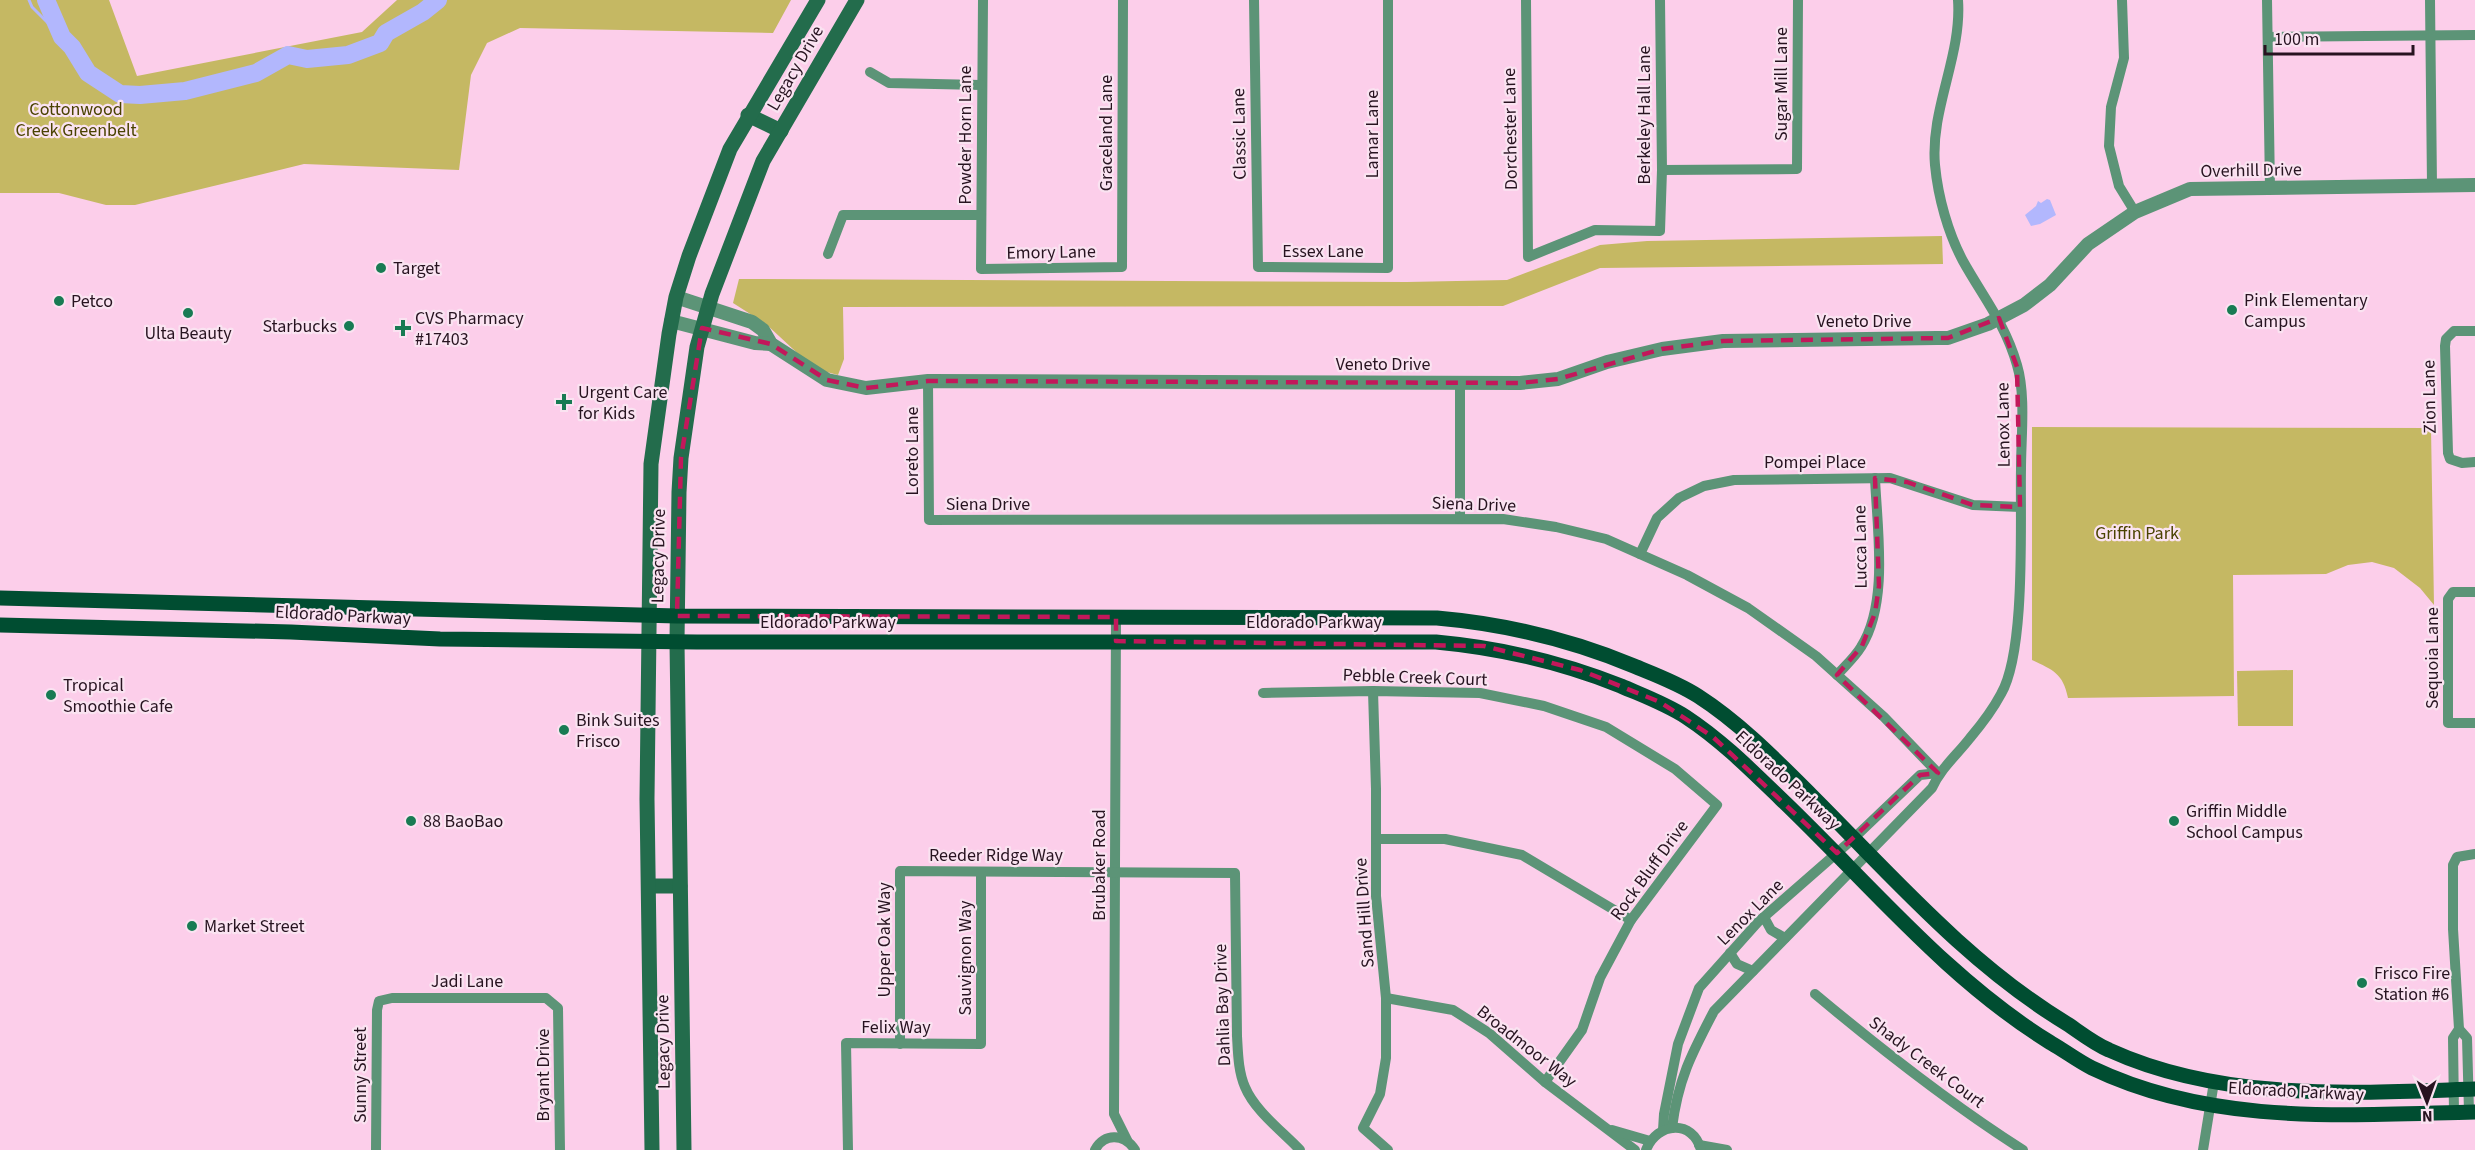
<svg xmlns="http://www.w3.org/2000/svg" width="2475" height="1150" font-family="'Source Sans 3',sans-serif">
  <style>
    .green { fill: #c5b863 }
    .water { fill: #b2b7fd }
    .lines { fill: none; stroke-linecap: round; stroke-linejoin: round }
    .stream { stroke: #b2b7fd; stroke-width: 3 }
    .river { stroke: #b2b7fd; stroke-width: 18 }
    .minor { stroke: #5c9477; stroke-width: 10 }
    .tertiary { stroke: #5c9477; stroke-width: 14 }
    .secondary { stroke: #236c4c; stroke-width: 15 }
    .primary { stroke: #004d31; stroke-width: 15 }
    .marked { fill: none; stroke: #c2185b; stroke-width: 4.5; stroke-dasharray: 12 8; stroke-linejoin: round }
    .poi-dot { fill: #187b53; stroke: #fae3f1; stroke-width: 2 }
    .labels { text-anchor: middle; stroke-width: 4.5; stroke-linejoin: round; paint-order: stroke }
    .street-label { font-size: 18px; fill: #271320; stroke: #fae3f1 }
    .park-label { font-size: 18px; fill: #4a4201; stroke: #fae3f1 }
    .poi-label { font-size: 18px; fill: #271320; stroke: #fae3f1; text-anchor: start }
  </style>
  <rect width="100%" height="100%" fill="#fcceea"/>
  <g class="green">
    <path d="M0,0H109L137,76L362,32L397,0H791L773,33L520,28L487,43L471,75L459,170L304,164L135,205H106L59,193H0Z"/>
    <path d="M1942,236L1943,264L1600,268L1503,306L843,307L844,359L838,375L823,371L807,362L766,324L733,303L739,279L1407,282L1507,280L1600,245L1647,241Z"/>
    <path d="M2032,427L2431,428L2434,605L2420,588L2394,568L2372,562L2348,565L2326,574L2233,575L2234,696L2068,698C2063,673 2053,670 2032,660Z"/>
    <path d="M2293,670V726H2238L2237,671Z"/>
  </g>
  <path class="water" d="M2047,199L2050,200L2056,215L2040,224L2031,226L2025,215L2036,206L2038,201L2041,203Z"/>
  <g class="lines">
    <path class="stream" d="M29,0L32,7L62,37"/>
    <path class="river" d="M46,0L62,37L72,47L88,73L120,94L140,95L185,91L256,73L288,55L307,59L348,55L380,43L386,33L423,12L438,0"/>
    <g class="minor">
      <path d="M983,0L981,269L1122,267L1123,0"/>
      <path d="M1254,0L1258,267L1388,268V0"/>
      <path d="M1526,0L1528,257L1595,230L1660,231L1662,170L1660,0"/>
      <path d="M2122,0L2124,58L2111,107L2109,146L2119,186L2135,212"/>
      <path d="M2267,0L2270,188"/>
      <path d="M2430,0L2432,185"/>
      <path d="M2268,37L2475,35"/>
      <path d="M870,72L889,83L981,85"/>
      <path d="M1662,170L1797,169L1798,0"/>
      <path d="M828,254L843,215H981"/>
      <path d="M2475,331H2454L2446,339L2445,346L2448,453L2450,459L2462,463L2475,462"/>
      <path d="M928,381L929,520L1503,519L1556,527L1606,539L1687,575L1748,608L1816,656L1884,717L1938,773"/>
      <path d="M1460,519V383"/>
      <path d="M1640,554L1657,518L1679,498L1704,486L1734,480L1890,478L1973,505L2020,507"/>
      <path d="M2475,592H2453L2448,599V723H2475"/>
      <path d="M1116,617L1114,1114L1127,1140"/>
      <path d="M1837,675C1845,666 1855,657 1861,647C1889,603 1877,528 1875,478"/>
      <path d="M1373,691L1376,789V896L1386,998V1058L1380,1094L1363,1128L1388,1150"/>
      <path d="M1263,693L1373,691L1480,693L1544,706L1606,727L1675,769L1717,805L1631,920L1600,978L1582,1030L1545,1082"/>
      <path d="M1376,839H1445L1522,855L1631,920"/>
      <path d="M1764,917L1771,930L1785,938"/>
      <path d="M1730,953L1737,964L1753,971"/>
      <path d="M1815,994C1882,1050 1949,1103 2023,1150"/>
      <path d="M1386,998L1453,1010L1489,1033L1545,1082L1635,1150"/>
      <path d="M2459,1029L2467,1038L2469,1112"/>
      <path d="M900,1044V871L1235,873L1237,1036C1238,1052 1238,1071 1245,1087C1255,1111 1282,1131 1300,1150"/>
      <path d="M2454,1113L2453,1038L2459,1029L2453,929V865L2457,857L2475,854"/>
      <path d="M1672,1128C1678,1079 1692,1053 1714,1011L1932,788C1941,768 1956,756 1970,738C1981,725 1993,709 2001,694C2026,651 2020,522 2021,469C2021,437 2026,395 2017,365C2005,323 1983,297 1963,261C1948,233 1938,197 1935,165C1930,109 1962,56 1958,0"/>
      <path d="M1612,1130L1650,1141"/>
      <path d="M1663,1130L1664,1114L1678,1044L1699,988L1758,922L1854,838L1920,775L1938,773"/>
      <path d="M1699,1145L1727,1150"/>
      <path d="M376,1150L377,1010L379,1001L392,998H546L558,1008L560,1150"/>
      <path d="M848,1150L846,1043L981,1044V872"/>
      <path d="M1095,1150C1104,1132 1125,1134 1135,1150"/>
      <path d="M1646,1150C1657,1122 1693,1119 1701,1150"/>
      <path d="M2203,1150L2214,1082"/>
    </g>
    <g class="tertiary">
      <path d="M676,297L752,322L763,330L771,344L827,380L866,388L928,381L1520,383L1558,379L1607,362L1662,349L1723,341L1937,338H1948L1988,324L2024,305L2050,285L2088,244L2135,212L2190,189L2475,185"/>
      <path d="M671,321L755,343L771,344"/>
    </g>
    <g class="secondary">
      <path d="M748,115L781,131"/>
      <path d="M649,886H680"/>
      <path d="M652,1150L647,799L651,464L669,334L676,297L689,256L730,149L818,0"/>
      <path d="M684,1150L677,642L679,492L681,458L697,347L712,294L763,161L857,0"/>
    </g>
    <g class="primary">
      <path d="M0,598L677,616L1437,618C1506,624 1569,639 1634,666C1656,675 1678,683 1698,696C1740,723 1776,760 1811,795C1892,876 1969,965 2069,1025C2082,1034 2095,1044 2109,1050C2223,1102 2354,1093 2475,1089"/>
      <path d="M0,625L291,632L440,639L697,642H1436C1501,648 1561,662 1621,686C1644,696 1666,704 1686,717C1721,740 1751,770 1781,799C1869,883 1947,979 2051,1043C2065,1051 2078,1061 2092,1068C2213,1126 2346,1115 2475,1112"/>
    </g>
  </g>
  <path class="marked" d="M1999,318L2017,367L2020,507L1973,505L1907,482L1875,478L1879,586L1875,613L1862,646L1837,675L1938,773L1920,775L1837,853L1713,737L1660,702L1580,670L1484,646L1116,641V617L677,616L681,458L702,328L771,344L827,380L866,388L928,381L1520,383L1558,379L1662,349L1723,341L1948,338Z"/>
  <g class="poi-dot">
    <circle cx="381" cy="268" r="6"/>
    <circle cx="59" cy="301" r="6"/>
    <circle cx="2232" cy="310" r="6"/>
    <circle cx="188" cy="313" r="6"/>
    <circle cx="349" cy="326" r="6"/>
    <path d="M400 319h6v6h6v6h-6v6h-6v-6h-6v-6h6z"/>
    <path d="M561 393h6v6h6v6h-6v6h-6v-6h-6v-6h6z"/>
    <circle cx="51" cy="695" r="6"/>
    <circle cx="564" cy="730" r="6"/>
    <circle cx="411" cy="821" r="6"/>
    <circle cx="2174" cy="821" r="6"/>
    <circle cx="192" cy="926" r="6"/>
    <circle cx="2362" cy="983" r="6"/>
  </g>
  <g class="labels">
    <g class="street-label">
      <text transform="translate(795 68) rotate(-60)" y="6">Legacy Drive</text>
      <text transform="translate(1781 84) rotate(-90)" y="6">Sugar Mill Lane</text>
      <text transform="translate(1644 115) rotate(-90)" y="6">Berkeley Hall Lane</text>
      <text transform="translate(1510 129) rotate(-91)" y="6">Dorchester Lane</text>
      <text transform="translate(1106 133) rotate(-90)" y="6">Graceland Lane</text>
      <text transform="translate(1239 134) rotate(-91)" y="6">Classic Lane</text>
      <text transform="translate(1372 134) rotate(-90)" y="6">Lamar Lane</text>
      <text transform="translate(965 135) rotate(-90)" y="6">Powder Horn Lane</text>
      <text transform="translate(2251 170) rotate(-1)" y="6">Overhill Drive</text>
      <text x="1323" y="257">Essex Lane</text>
      <text transform="translate(1051 252) rotate(-1)" y="6">Emory Lane</text>
      <text x="1864" y="327">Veneto Drive</text>
      <text x="1383" y="370">Veneto Drive</text>
      <text transform="translate(2429 397) rotate(-91)" y="6">Zion Lane</text>
      <text transform="translate(2003 425) rotate(-91)" y="6">Lenox Lane</text>
      <text transform="translate(912 451) rotate(-90)" y="6">Loreto Lane</text>
      <text x="1815" y="468">Pompei Place</text>
      <text x="988" y="510">Siena Drive</text>
      <text transform="translate(1474 504) rotate(2)" y="6">Siena Drive</text>
      <text transform="translate(1860 547) rotate(-91)" y="6">Lucca Lane</text>
      <text transform="translate(658 556) rotate(-89)" y="6">Legacy Drive</text>
      <text transform="translate(343 615) rotate(3)" y="6">Eldorado Parkway</text>
      <text x="828" y="628">Eldorado Parkway</text>
      <text x="1314" y="628">Eldorado Parkway</text>
      <text transform="translate(2432 658) rotate(-90)" y="6">Sequoia Lane</text>
      <text transform="translate(1415 677) rotate(2)" y="6">Pebble Creek Court</text>
      <text transform="translate(1788 780) rotate(43)" y="6">Eldorado Parkway</text>
      <text x="996" y="861">Reeder Ridge Way</text>
      <text transform="translate(1099 865) rotate(-90)" y="6">Brubaker Road</text>
      <text transform="translate(1649 870) rotate(-54)" y="6">Rock Bluff Drive</text>
      <text transform="translate(1750 912) rotate(-45)" y="6">Lenox Lane</text>
      <text transform="translate(1364 913) rotate(-94)" y="6">Sand Hill Drive</text>
      <text transform="translate(884 940) rotate(-90)" y="6">Upper Oak Way</text>
      <text transform="translate(965 958) rotate(-90)" y="6">Sauvignon Way</text>
      <text x="467" y="987">Jadi Lane</text>
      <text transform="translate(1222 1005) rotate(-92)" y="6">Dahlia Bay Drive</text>
      <text x="896" y="1033">Felix Way</text>
      <text transform="translate(663 1042) rotate(-91)" y="6">Legacy Drive</text>
      <text transform="translate(1527 1046) rotate(38)" y="6">Broadmoor Way</text>
      <text transform="translate(1927 1062) rotate(37)" y="6">Shady Creek Court</text>
      <text transform="translate(360 1075) rotate(-90)" y="6">Sunny Street</text>
      <text transform="translate(543 1075) rotate(-90)" y="6">Bryant Drive</text>
      <text transform="translate(2296 1091) rotate(3)" y="6">Eldorado Parkway</text>
    </g>
    <g class="park-label">
      <text x="76" y="115">Cottonwood<tspan x="76" dy="21">Creek Greenbelt</tspan></text>
      <text x="2137" y="539">Griffin Park</text>
    </g>
    <g class="poi-label">
      <text x="393" y="274">Target</text>
      <text x="2244" y="306">Pink Elementary<tspan x="2244" dy="21">Campus</tspan></text>
      <text x="71" y="307">Petco</text>
      <text x="415" y="324">CVS Pharmacy<tspan x="415" dy="21">#17403</tspan></text>
      <text x="337" y="332" text-anchor="end">Starbucks</text>
      <text x="188" y="339" text-anchor="middle">Ulta Beauty</text>
      <text x="578" y="398">Urgent Care<tspan x="578" dy="21">for Kids</tspan></text>
      <text x="63" y="691">Tropical<tspan x="63" dy="21">Smoothie Cafe</tspan></text>
      <text x="576" y="726">Bink Suites<tspan x="576" dy="21">Frisco</tspan></text>
      <text x="2186" y="817">Griffin Middle<tspan x="2186" dy="21">School Campus</tspan></text>
      <text x="423" y="827">88 BaoBao</text>
      <text x="204" y="932">Market Street</text>
      <text x="2374" y="979">Frisco Fire<tspan x="2374" dy="21">Station #6</tspan></text>
    </g>
  </g>
  <g transform="translate(2427 1102) rotate(179)" stroke="#fae3f1" stroke-width="4.5" paint-order="stroke">
  <path d="M0-4.5L10 22L0 15L-10 22Z" fill="#271320"/>
  <text y="-9" font-size="16" font-weight="bold" text-anchor="middle" fill="#271320">N</text>
  </g>
  <path d="M2265 45v9h148v-9" fill="none" stroke="#271320" stroke-width="3"/>
  <text x="2274" y="45" font-size="18" fill="#271320" stroke="#fae3f1" stroke-width="4.5" paint-order="stroke">100 m</text>
</svg>
